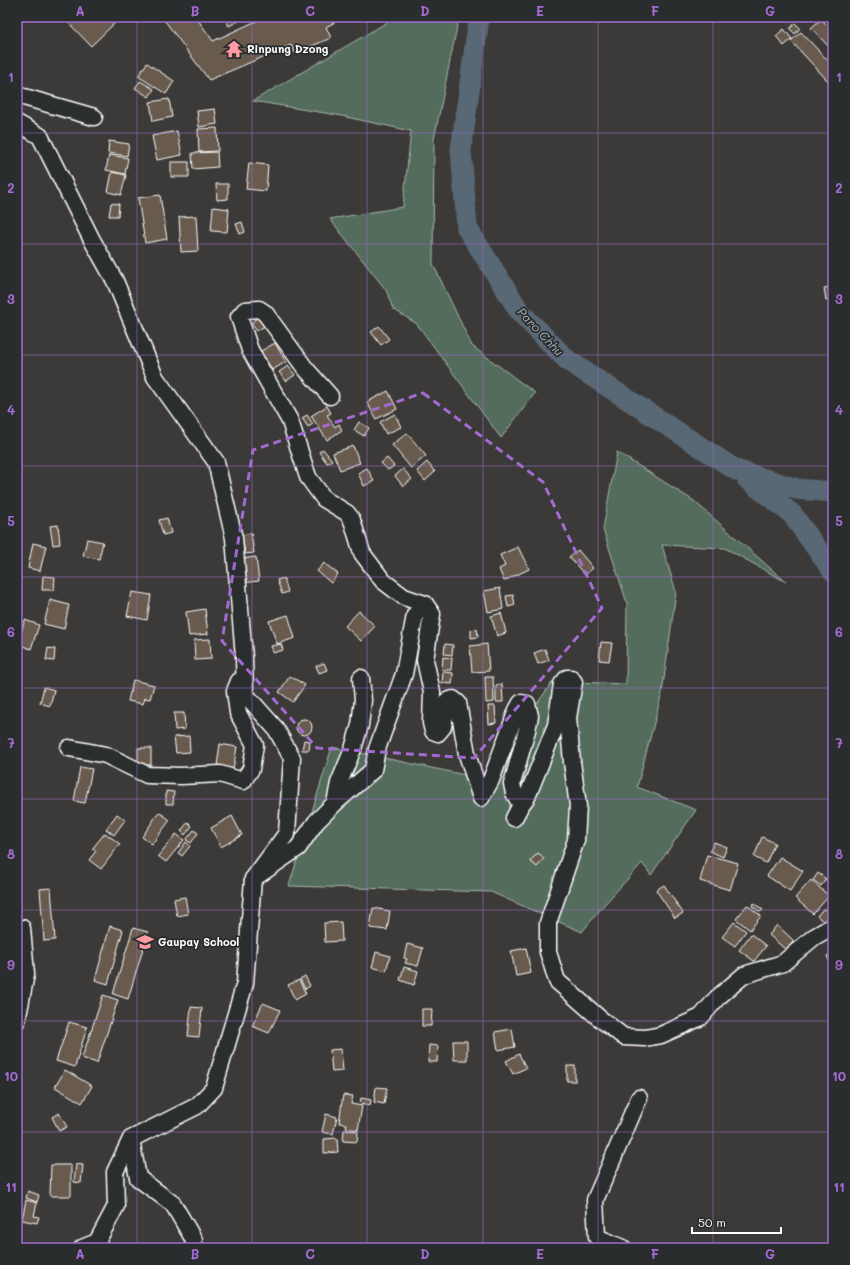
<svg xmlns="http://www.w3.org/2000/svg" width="850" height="1265" font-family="Mali,sans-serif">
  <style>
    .green { fill: #526c5c; stroke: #a8b6ae }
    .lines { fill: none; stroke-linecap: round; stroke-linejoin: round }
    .river { stroke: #586875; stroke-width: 21 }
    .building { fill: #675a4e; stroke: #fff }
    .minor-casing { stroke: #fff; stroke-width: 19 }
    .minor { stroke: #2a2d2e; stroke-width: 16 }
    .marked { fill: none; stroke: #a36bd2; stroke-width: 3; stroke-dasharray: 8 5; stroke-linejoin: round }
    .grid { fill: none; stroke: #a36bd2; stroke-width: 1; stroke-opacity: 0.55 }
    .labels { text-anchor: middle; stroke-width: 3.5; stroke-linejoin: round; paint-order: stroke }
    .poi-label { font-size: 11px; font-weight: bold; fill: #fff; stroke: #2a2d2e; text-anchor: start }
    .water-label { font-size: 12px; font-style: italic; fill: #acb4ba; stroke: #2a2d2e }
    .neatline { fill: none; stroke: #a36bd2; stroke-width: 1.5 }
    .grid-label { font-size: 13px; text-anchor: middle; font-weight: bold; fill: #a36bd2 }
  </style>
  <rect width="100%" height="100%" fill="#3c3a38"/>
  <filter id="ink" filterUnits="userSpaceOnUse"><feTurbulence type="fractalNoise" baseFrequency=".025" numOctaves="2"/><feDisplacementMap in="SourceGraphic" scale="8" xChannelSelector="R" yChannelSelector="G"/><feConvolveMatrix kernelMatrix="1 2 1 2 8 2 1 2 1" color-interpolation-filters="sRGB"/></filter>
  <g filter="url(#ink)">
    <g class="green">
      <path d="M396,17H459L434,139L433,264L472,346L535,393L501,438L417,324L393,309L386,290L330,219L403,207L411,131L337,115L253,101Z"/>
      <path d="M617,452L694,501L786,582L725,548L662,545L676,592L662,693L637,787L696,810L651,875L642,863L603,906L582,932L491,892L289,886L332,747L484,779L553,681L626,684L627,603L603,529Z"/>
    </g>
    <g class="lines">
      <g class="river">
        <path d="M479,17L461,150L467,228L520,312L567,360L736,470L797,489L833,492"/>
        <path d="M747,479L792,514L833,571"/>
      </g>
    </g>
    <g class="building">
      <path d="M63,17H121L91,46Z"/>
      <path d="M162,17H196L213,41L265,17H344L326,27L331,38L295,53L291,45L209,80Z"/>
      <path d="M224,17H246L229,26Z"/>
      <path d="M821,19L833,31V51L811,28Z"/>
      <path d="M795,23L800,28L795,34L790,29Z"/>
      <path d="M784,29L792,39L784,46L776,36Z"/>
      <path d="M801,32L833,66V77L828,81L791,41Z"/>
      <path d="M147,63L174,81L166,94L138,76Z"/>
      <path d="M140,81L154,89L149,97L135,88Z"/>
      <path d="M169,99L172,117L153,121L150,102Z"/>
      <path d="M215,109L217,124L199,127L197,111Z"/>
      <path d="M217,128L218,151L199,152L198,129Z"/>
      <path d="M177,131L182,155L157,160L152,136Z"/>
      <path d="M109,141L129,144L127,156L108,153Z"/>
      <path d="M217,152L218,167L193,169L192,153Z"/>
      <path d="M109,155L128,158L125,174L106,170Z"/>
      <rect x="171" y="162" width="18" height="15"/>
      <path d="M249,163L268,165L266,191L246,189Z"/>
      <path d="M112,172L126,175L121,195L108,192Z"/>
      <path d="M216,184H228V199L217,200Z"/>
      <path d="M160,195L167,239L145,243L138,198Z"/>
      <path d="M111,203L119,204L118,216H109Z"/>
      <path d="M213,207L229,209L227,232L211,231Z"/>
      <path d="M196,216L198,251L181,252L179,217Z"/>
      <path d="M242,222L245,232L240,234L236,224Z"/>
      <path d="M833,287V298L826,300L824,288Z"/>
      <path d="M259,316L266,325L257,331L251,323Z"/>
      <path d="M379,326L389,339L381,345L371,332Z"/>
      <path d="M275,343L286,362L272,370L261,351Z"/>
      <path d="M288,366L295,375L286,381L279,372Z"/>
      <path d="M388,391L397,409L376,419L367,402Z"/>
      <path d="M327,406L331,413L327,415L335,427L339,424L342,430L327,440L311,416Z"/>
      <path d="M395,414L401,427L386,434L380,422Z"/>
      <path d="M307,415L313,424L308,427L302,418Z"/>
      <path d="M359,422L369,428L364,436L354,430Z"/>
      <path d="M407,433L426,456L411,468L392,445Z"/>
      <path d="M353,446L360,463L340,470L333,453Z"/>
      <path d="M323,449L332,460L327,463L319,452Z"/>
      <path d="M387,458L394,466L388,470L381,463Z"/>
      <path d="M427,462L435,472L425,481L417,471Z"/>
      <path d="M367,468L374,481L364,486L358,473Z"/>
      <path d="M403,469L412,479L403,486L395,476Z"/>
      <path d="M167,518L171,533L163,535L159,520Z"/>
      <path d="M58,525L60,544L53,545L50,526Z"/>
      <path d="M251,533L254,553L245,554L242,535Z"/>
      <path d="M87,539L103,542L99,559L83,556Z"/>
      <path d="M33,543L46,546L40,571L28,568Z"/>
      <path d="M518,547L529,569L504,581L499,569L505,566L500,555Z"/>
      <path d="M578,550L593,568L585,575L569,557Z"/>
      <path d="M256,557L259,581L242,583L240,559Z"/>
      <path d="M324,563L338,574L331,583L317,571Z"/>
      <path d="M43,576L55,577L54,590H42Z"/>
      <path d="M284,578L288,592L282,594L277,580Z"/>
      <path d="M500,588L503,609L488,612L484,591Z"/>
      <path d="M132,592L151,595L147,620L127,616Z"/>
      <path d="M513,595L515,605L508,607L506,596Z"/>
      <path d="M50,600L69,605L64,629L44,624Z"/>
      <path d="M205,609L208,634L189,636L186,612Z"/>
      <path d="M359,611L375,626L361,641L345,626Z"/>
      <path d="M501,613L506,633L497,636L491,616Z"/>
      <path d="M288,615L295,638L277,644L269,621Z"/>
      <path d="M25,620L39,625L31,649L17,644Z"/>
      <path d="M477,629L478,637L471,638V630Z"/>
      <path d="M210,639L211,659L195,660L194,640Z"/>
      <path d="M601,642L612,643L609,661L599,660Z"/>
      <path d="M281,644L283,650L273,653L271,646Z"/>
      <path d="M445,644L453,645L452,655L444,654Z"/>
      <path d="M487,644L489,671L472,672L470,646Z"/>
      <path d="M48,648L55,649L54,661L46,660Z"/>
      <path d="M545,649L549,660L538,664L534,653Z"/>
      <path d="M443,657L452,658L451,670H442Z"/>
      <path d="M324,663L327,670L319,673L316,666Z"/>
      <path d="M443,672L453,673L452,684L442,683Z"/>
      <path d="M290,676L305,685L293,702L279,692Z"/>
      <path d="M485,677H493L494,702L486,703Z"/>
      <path d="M133,680L154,685L150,699L145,698L143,704L128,701Z"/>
      <path d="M502,684L503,702H496V685Z"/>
      <path d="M44,687L54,690L50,706L40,703Z"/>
      <path d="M488,706H495L496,723L489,724Z"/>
      <path d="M174,713H184L185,729L175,730Z"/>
      <circle cx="304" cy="727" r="8"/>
      <path d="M189,736L190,752L176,753L174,737Z"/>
      <path d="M304,740L310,741L309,750H302Z"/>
      <path d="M220,744L237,747L233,769L217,766Z"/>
      <rect x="138" y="748" width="13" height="17"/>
      <path d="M80,767L92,769L85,803L74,801Z"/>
      <path d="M166,791L174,792L173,804H166Z"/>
      <path d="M159,812L170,820L152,844L142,837Z"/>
      <path d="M117,814L125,820L114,835L106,829Z"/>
      <path d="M232,816L242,835L221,847L211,828Z"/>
      <path d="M188,822L192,826L185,835L181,831Z"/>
      <path d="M194,830L198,833L191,843L186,840Z"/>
      <path d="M105,833L120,844L101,869L89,860L96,851L92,849Z"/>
      <path d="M176,834L184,840L166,862L158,856Z"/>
      <path d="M762,837L775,843L766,863L754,857Z"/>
      <path d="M186,842L190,846L182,856L178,853Z"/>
      <path d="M714,842L727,847L723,857L710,851Z"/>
      <path d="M538,853L544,858L537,867L530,861Z"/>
      <path d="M707,855L738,863L730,890L700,881Z"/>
      <path d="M780,857L803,871L790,891L767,876Z"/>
      <path d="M818,873L826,879L821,886L813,880Z"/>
      <path d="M811,880L829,896L813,914L795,898Z"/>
      <path d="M664,885L683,913L675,918L656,890Z"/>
      <path d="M51,888L55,940L44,941L40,889Z"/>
      <path d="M185,897L188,914L177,916L174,899Z"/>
      <path d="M754,903L763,910L760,912L752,906Z"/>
      <path d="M747,905L761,916L750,930L736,919Z"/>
      <path d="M373,908L390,911L387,930L370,928Z"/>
      <path d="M824,908L832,915L825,923L817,916Z"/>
      <path d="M341,922L342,941L325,942L324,923Z"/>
      <path d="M734,922L746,931L735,946L722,937Z"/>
      <path d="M777,925L794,941L786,950L769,935Z"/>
      <path d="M110,926L123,930L108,984L95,980Z"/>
      <path d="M133,928L148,932L128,999L113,994Z"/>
      <path d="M751,934L766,946L754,961L739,950Z"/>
      <path d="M407,944L423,948L418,966L405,963L407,959L404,958Z"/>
      <path d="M526,948L531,973L516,976L511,951Z"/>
      <path d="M376,952L390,956L386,971L372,967Z"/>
      <path d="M833,953V970L827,956Z"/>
      <path d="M404,967L418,971L414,985L400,980Z"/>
      <path d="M305,976L310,986L305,989L300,979Z"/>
      <path d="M299,980L306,994L295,1000L288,985Z"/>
      <path d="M103,995L118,1000L97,1063L82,1058Z"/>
      <path d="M263,1003L280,1010L269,1033L252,1026Z"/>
      <path d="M191,1007L202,1008L199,1037L188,1036Z"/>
      <path d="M422,1009H432L431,1026H422Z"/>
      <path d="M69,1022L87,1027L75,1067L56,1061Z"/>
      <path d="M512,1029L515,1047L498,1050L495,1032Z"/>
      <path d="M453,1041H467V1060H454Z"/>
      <path d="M429,1045L438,1046L437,1062H428Z"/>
      <path d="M341,1049L343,1071L332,1072L330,1050Z"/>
      <path d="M519,1054L526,1068L513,1074L506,1061Z"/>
      <rect x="567" y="1066" width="8" height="15"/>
      <path d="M65,1070L92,1086L82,1103L55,1087Z"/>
      <path d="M376,1087L387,1088L384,1104L374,1102Z"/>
      <path d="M343,1095L353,1096L351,1104L362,1106L358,1130L346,1128L347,1124L339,1123Z"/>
      <path d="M361,1098L371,1100L370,1105L360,1103Z"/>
      <path d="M59,1113L67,1127L59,1131L52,1117Z"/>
      <path d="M326,1114L337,1117L333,1134L322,1132Z"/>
      <path d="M344,1130L358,1131L357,1142L343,1141Z"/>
      <path d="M337,1138L338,1152L324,1153V1139Z"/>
      <path d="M76,1164L83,1165L81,1183L74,1182Z"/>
      <path d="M51,1165H71V1196H50Z"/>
      <path d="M28,1191L39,1195L37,1202L26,1198Z"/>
      <path d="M26,1200L37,1203L34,1216L39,1217L37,1223L22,1220Z"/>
    </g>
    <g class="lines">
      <g class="minor-casing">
        <g id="minor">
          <path d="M17,95L94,117"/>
          <path d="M17,123L40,136L92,240L115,281L155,377L216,462L234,538L244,657L245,694L276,729L292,758L287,833L253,879L245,983L214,1088L197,1106L131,1139L115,1172L116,1206L97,1242L82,1248"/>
          <path d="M330,396L305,368L265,313L259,309L245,310L239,317L250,350L290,421L308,477L324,499L347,513L352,520L362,553L383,581L404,597L425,604"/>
          <path d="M69,748L106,755L147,775L181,776L220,774L243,781L251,769L255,745L238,713L235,691L239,681"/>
          <path d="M335,803L339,783L353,749L360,725L363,700L361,678"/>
          <path d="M514,818L521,805"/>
          <path d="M253,879L298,848L316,822L335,803L373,770L377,749L404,674L415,615L425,604L432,614L425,660L432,692L431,723L433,731L438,733L443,727L447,701L453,699L458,703L467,754L481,798L491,780L517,710L521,703L527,704L530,716L527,730L512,784L514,793L521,805L527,797L556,725L562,684L567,678H571L574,682L568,718L572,762L578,806L576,840L548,923V952L557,981L598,1017L624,1037L645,1038L661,1035L701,1017L717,998L744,975L783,963L814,937L833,926"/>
          <path d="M17,1021L26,974L22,928"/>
          <path d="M131,1139L138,1178L173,1204L194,1240L193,1248"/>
          <path d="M623,1248L597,1237L595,1200L639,1098"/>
        </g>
      </g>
      <use href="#minor" class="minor"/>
    </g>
  </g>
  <path class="marked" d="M423,393L543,482L602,608L474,758L317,748L222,641L253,450Z"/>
  <path class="grid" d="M137,17V1248M252,17V1248M367,17V1248M483,17V1248M598,17V1248M713,17V1248M17,133H833M17,244H833M17,355H833M17,466H833M17,577H833M17,688H833M17,799H833M17,910H833M17,1021H833M17,1132H833"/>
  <defs>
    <g id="temple-bare" transform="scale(1.38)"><path d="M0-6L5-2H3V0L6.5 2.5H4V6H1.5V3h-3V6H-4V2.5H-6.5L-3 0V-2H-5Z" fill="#ff9aa2" stroke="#2a2d2e" stroke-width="2.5" paint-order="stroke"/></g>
    <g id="school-bare" transform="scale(1.38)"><path d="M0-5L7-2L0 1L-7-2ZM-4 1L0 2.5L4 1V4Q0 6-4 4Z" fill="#ff9aa2" stroke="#2a2d2e" stroke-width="2.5" paint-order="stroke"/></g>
  </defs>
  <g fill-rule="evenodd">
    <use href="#temple-bare" x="234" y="49"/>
    <use href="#school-bare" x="145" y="942"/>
  </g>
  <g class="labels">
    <g class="poi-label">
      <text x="247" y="53">Rinpung Dzong</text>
      <text x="158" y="946">Gaupay School</text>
    </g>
    <g class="water-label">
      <text transform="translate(540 332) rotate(47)" y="4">Paro Chhu</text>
    </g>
  </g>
  <rect width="850" height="1265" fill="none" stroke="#2a2d2e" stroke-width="44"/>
  <path d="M692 1227v6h89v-6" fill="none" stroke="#ffffff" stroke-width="2"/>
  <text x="698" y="1227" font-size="12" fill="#ffffff" stroke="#2a2d2e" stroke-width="3" paint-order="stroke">50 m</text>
  <rect x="22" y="22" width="806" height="1221" class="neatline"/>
  <g class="grid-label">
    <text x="80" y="16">A</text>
    <text x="195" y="16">B</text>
    <text x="310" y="16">C</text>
    <text x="425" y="16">D</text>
    <text x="540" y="16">E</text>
    <text x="655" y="16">F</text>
    <text x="770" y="16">G</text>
    <text x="11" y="82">1</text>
    <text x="839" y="82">1</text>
    <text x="11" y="193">2</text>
    <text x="839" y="193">2</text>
    <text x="11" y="304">3</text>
    <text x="839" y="304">3</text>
    <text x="11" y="415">4</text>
    <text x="839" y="415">4</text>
    <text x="11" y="526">5</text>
    <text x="839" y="526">5</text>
    <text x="11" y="637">6</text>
    <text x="839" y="637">6</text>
    <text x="11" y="748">7</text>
    <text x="839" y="748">7</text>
    <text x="11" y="859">8</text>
    <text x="839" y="859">8</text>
    <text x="11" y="970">9</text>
    <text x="839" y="970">9</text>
    <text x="11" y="1081">10</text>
    <text x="839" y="1081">10</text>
    <text x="11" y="1192">11</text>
    <text x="839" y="1192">11</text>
    <text x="80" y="1259">A</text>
    <text x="195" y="1259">B</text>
    <text x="310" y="1259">C</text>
    <text x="425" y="1259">D</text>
    <text x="540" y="1259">E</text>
    <text x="655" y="1259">F</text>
    <text x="770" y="1259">G</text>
  </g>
</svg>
